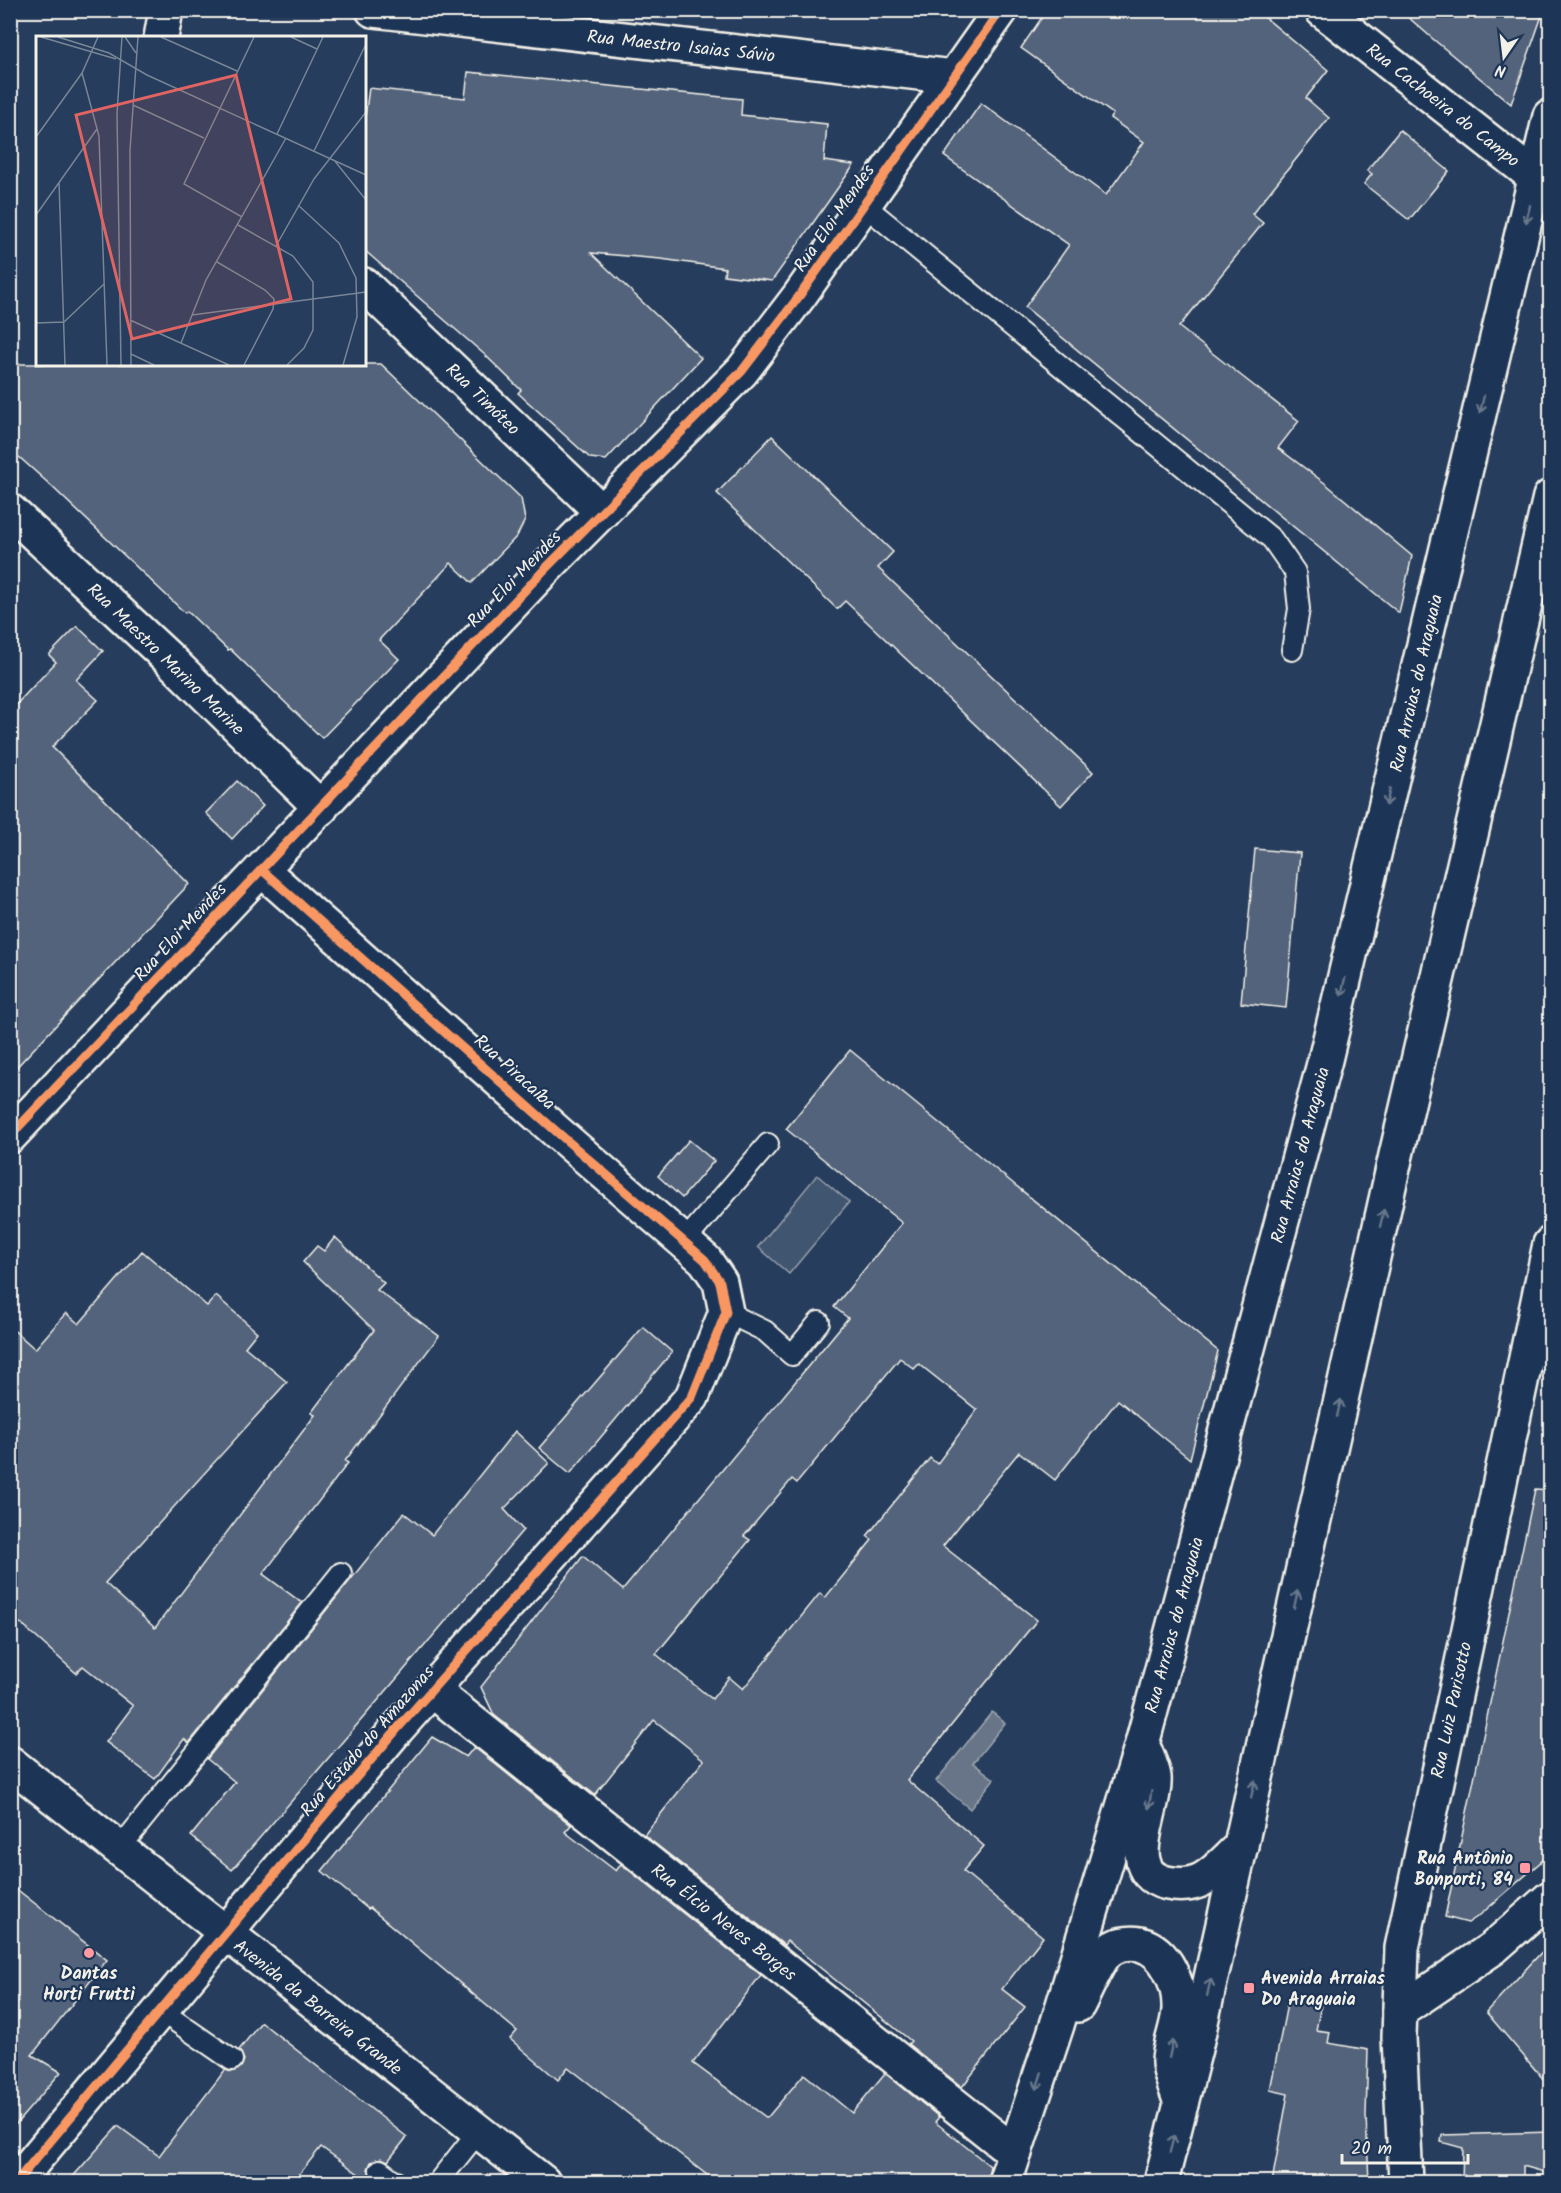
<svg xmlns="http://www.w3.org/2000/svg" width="1561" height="2193" font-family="Kalam,sans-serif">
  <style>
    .green { fill: #40546f; stroke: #9aa2ac; stroke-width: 1.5 }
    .water { fill: #677588; stroke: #9fa7ae; stroke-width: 1.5 }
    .building { fill: #52647b; stroke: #f4f1e8; stroke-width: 1.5; fill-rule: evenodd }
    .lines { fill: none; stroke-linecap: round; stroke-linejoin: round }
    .lane-casing { stroke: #f4f1e8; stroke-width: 24 }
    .street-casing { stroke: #f4f1e8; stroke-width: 38 }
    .secondary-casing { stroke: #f4f1e8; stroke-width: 38 }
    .lane { stroke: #1d3557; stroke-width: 20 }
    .street { stroke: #1d3557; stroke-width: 33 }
    .secondary { stroke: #1d3557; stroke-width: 33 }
    .cycleway-casing { stroke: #1d3557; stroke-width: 13 }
    .cycleway { stroke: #f99763; stroke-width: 9 }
    .oneway { stroke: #68778a }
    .poi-dot { fill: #ff9aa2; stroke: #1d3557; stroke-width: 2 }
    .labels { text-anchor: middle; stroke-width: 4.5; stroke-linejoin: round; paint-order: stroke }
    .street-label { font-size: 18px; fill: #f4f1e8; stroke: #1d3557 }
    .poi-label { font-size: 18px; font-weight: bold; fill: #f4f1e8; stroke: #1d3557; text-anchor: end }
    .inset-road { fill: none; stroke: #788595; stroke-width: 1.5 }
    .view { fill: #df6462; fill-opacity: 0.15; stroke: #df6462; stroke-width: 3 }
    .inset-edge { fill: none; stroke: #f4f1e8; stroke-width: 3 }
  </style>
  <rect width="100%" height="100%" fill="#263d5d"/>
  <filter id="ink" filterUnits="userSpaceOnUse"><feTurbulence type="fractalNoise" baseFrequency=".0167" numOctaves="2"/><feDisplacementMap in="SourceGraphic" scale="12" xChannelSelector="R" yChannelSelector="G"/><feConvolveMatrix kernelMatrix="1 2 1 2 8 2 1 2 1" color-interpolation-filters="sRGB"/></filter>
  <g filter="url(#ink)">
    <path class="green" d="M817,1175L849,1202L789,1274L758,1247Z"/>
    <path class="water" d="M992,1712L1005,1723L973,1763L994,1779L970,1809L936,1781Z"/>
    <g class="building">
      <path d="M1047,10H1256L1328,70L1306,98L1329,118L1252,214L1263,223L1179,327L1299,421L1278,448L1326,484L1412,556L1399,613L1025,307L1069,245L944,156L981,103L1106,195L1144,142L1110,118L1113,114L1021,48Z"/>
      <path d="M1400,10H1544L1511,104L1433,39Z"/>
      <path d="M468,72L742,99L741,115L827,124L824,161L854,165L772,281L724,275L725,268L661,259L591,253L701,358L606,460L590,458L518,393L521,390L485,355L364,250V124L369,88L465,98Z"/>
      <path d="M1400,130L1449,171L1409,220L1364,184L1372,174L1367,170Z"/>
      <path d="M10,364H381L521,498L525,520L517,536L472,583L451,563L379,640L399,659L322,738L230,649L228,650L187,611L185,613L47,482L19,457H10Z"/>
      <path d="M772,436L893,552L878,568L1093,772L1061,806L845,601L837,609L717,493Z"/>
      <path d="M77,626L103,651L76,680L98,700L52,747L189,884L10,1074V711L56,662L49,655Z"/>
      <path d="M237,781L263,806L232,839L206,813Z"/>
      <path d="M1255,849L1300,853L1286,1008L1241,1003Z"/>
      <path d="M850,1050L1218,1351L1190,1459L1118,1400L1055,1480L1019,1452L943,1546L1037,1620L907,1780L984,1846L963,1871L1043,1937L1002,1989L1025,2007L962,2087L908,2044L911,2041L787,1941L784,1945L644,1835L704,1760L654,1720L595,1795L494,1715L481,1687L583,1556L623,1590L848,1318L834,1307L902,1223L786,1129ZM900,1358L914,1369L919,1364L977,1410L937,1464L930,1458L867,1536L872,1540L825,1598L820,1593L743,1689L729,1677L712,1699L656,1654L750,1540L744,1536L792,1479L797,1483Z"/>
      <path d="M689,1140L714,1161L682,1198L658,1176Z"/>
      <path d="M335,1237L384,1283L377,1290L439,1336L345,1461L348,1463L263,1574L302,1603L189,1743L184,1739L155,1779L106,1742L133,1706L83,1666L76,1673L10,1614V1327L35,1349L66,1313L79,1324L142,1251L207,1306L216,1296L257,1332L245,1347L287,1382L105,1583L155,1628L315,1415L311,1413L374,1330L303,1262L317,1246L324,1251Z"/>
      <path d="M643,1327L672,1352L570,1474L539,1448Z"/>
      <path d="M515,1431L549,1463L504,1509L523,1530L387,1690L232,1870L191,1836L235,1782L207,1759L404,1513L432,1535Z"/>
      <path d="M1535,1489L1551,1490V1853L1480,1915L1468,1923L1445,1917Z"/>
      <path d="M432,1737L466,1757L474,1747L571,1825L565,1832L616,1871L621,1864L761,1975L693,2063L767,2118L804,2074L852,2113L885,2073L939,2117L935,2122L990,2166L987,2182H716L568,2067L558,2080L510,2039L517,2031L370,1908L368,1909L322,1871Z"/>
      <path d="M10,1884L107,1960L32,2055L61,2072L10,2131Z"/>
      <path d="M1551,1942V2088L1486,2012Z"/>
      <path d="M1288,1999L1321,2005L1316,2030L1330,2032L1328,2043L1368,2050L1366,2116L1369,2182H1272L1288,2094L1270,2090Z"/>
      <path d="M261,2022L407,2137L388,2161L381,2158L371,2162L368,2169L373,2179L370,2182L321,2147L293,2182H68L118,2126L159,2156L225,2070L232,2072L241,2067L244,2060L239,2050Z"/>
      <path d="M1551,2132V2174L1523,2166V2182H1462L1463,2148L1441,2142L1442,2135Z"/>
    </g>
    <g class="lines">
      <g class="lane-casing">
        <g id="lane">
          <path d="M864,205L1272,539L1295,572L1299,609L1292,650"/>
          <path d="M684,1242L768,1144"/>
          <path d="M726,1312L765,1331L792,1355L819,1322"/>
          <path d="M119,1849L341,1573"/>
          <path d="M161,2011L232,2060"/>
          <path d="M380,2170L396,2182"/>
          <path d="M438,2182L478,2132"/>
        </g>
      </g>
      <g class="street-casing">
        <g id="street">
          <path d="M373,10L954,77"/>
          <path d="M161,38L166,10"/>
          <path d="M364,285L602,512"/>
          <path d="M10,511L167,657L321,808"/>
          <path d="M10,1136L545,569L742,371L800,295L1001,10"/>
          <path d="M432,1690L1015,2153"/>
          <path d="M1400,2011L1493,1948L1550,1898"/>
          <path d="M16,2182L397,1729L692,1397L726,1312L720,1282L705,1260L557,1132L262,870"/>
          <path d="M1406,2182L1399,2037L1402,1948L1550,1244"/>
        </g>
      </g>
      <g class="secondary-casing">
        <g id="secondary">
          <path d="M1322,10L1536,178"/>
          <path d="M1145,1751C1148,1759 1153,1769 1154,1777C1157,1809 1118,1872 1167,1883C1203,1891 1217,1868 1241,1846"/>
          <path d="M10,1763L543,2182"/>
          <path d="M1078,2005C1085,1992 1097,1963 1106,1953C1114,1944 1129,1942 1140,1944C1167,1951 1180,1985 1179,2010C1178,2027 1170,2043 1169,2060C1168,2071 1178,2092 1181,2104"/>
          <path d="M1005,2182L1057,2025L1142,1744L1325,1060L1550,116"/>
          <path d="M1161,2182L1195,2049L1396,1155L1550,497"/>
        </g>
      </g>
      <use href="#lane" class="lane"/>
      <use href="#street" class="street"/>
      <use href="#secondary" class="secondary"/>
      <g class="cycleway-casing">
        <g id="cycleway">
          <path d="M10,1136L545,569L742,371L800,295L1001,10"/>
          <path d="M16,2182L397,1729L692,1397L726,1312L720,1282L705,1260L557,1132L262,870"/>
        </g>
      </g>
      <use href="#cycleway" class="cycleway"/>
    </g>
    <defs><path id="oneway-shaft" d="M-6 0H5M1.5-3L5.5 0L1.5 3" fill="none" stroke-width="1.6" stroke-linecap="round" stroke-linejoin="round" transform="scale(1.5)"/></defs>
    <g class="oneway">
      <use href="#oneway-shaft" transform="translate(1528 214) rotate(103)"/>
      <use href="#oneway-shaft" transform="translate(1482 404) rotate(103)"/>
      <use href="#oneway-shaft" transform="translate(1388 797) rotate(103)"/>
      <use href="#oneway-shaft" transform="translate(1343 987) rotate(103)"/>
      <use href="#oneway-shaft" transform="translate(1382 1218) rotate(-77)"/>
      <use href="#oneway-shaft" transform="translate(1339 1408) rotate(-77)"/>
      <use href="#oneway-shaft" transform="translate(1296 1599) rotate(-77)"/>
      <use href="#oneway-shaft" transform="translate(1253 1789) rotate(-77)"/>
      <use href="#oneway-shaft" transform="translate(1150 1800) rotate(99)"/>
      <use href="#oneway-shaft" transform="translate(1209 1987) rotate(-78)"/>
      <use href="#oneway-shaft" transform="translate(1171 2049) rotate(-78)"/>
      <use href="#oneway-shaft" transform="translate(1039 2081) rotate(108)"/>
      <use href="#oneway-shaft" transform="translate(1172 2144) rotate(-75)"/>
    </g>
  </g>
  <g class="poi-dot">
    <rect x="1519" y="1862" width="12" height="12" rx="3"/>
    <circle cx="89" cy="1953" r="6"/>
    <rect x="1243" y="1982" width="12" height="12" rx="3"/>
  </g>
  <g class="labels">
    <g class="street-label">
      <text transform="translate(681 46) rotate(6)" y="6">Rua Maestro Isaias Sávio</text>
      <text transform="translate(1443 105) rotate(38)" y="6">Rua Cachoeira do Campo</text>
      <text transform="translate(834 218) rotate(-55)" y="6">Rua Eloi Mendes</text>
      <text transform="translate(483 399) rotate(44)" y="6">Rua Timóteo</text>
      <text transform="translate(514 579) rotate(-46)" y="6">Rua Eloi Mendes</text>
      <text transform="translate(166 659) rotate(44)" y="6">Rua Maestro Marino Marine</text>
      <text transform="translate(1416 683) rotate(-77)" y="6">Rua Arraias do Araguaia</text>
      <text transform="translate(180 932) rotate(-47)" y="6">Rua Eloi Mendes</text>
      <text transform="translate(515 1072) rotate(42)" y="6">Rua Piracaíba</text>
      <text transform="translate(1300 1155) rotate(-75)" y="6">Rua Arraias do Araguaia</text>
      <text transform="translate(1174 1625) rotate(-75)" y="6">Rua Arraias do Araguaia</text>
      <text transform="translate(1451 1710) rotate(-78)" y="6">Rua Luiz Parisotto</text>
      <text transform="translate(367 1741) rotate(-49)" y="6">Rua Estado do Amazonas</text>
      <text transform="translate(724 1922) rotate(38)" y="6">Rua Élcio Neves Borges</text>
      <text transform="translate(318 2007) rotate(38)" y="6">Avenida da Barreira Grande</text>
    </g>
    <g class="poi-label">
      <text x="1513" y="1864">Rua Antônio<tspan x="1513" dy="21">Bonporti, 84</tspan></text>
      <text x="89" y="1979" text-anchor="middle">Dantas<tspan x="89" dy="21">Horti Frutti</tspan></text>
      <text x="1261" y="1984" text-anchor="start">Avenida Arraias<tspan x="1261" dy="21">Do Araguaia</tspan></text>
    </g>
  </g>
  <g transform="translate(36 36)">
    <rect width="330" height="330" fill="#263d5d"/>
    <path class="inset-road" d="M5,1L80,23M22,1L73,17L111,39L330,139M89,1L100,17M125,1L201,35M255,1L281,13M46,37L63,100L71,329M97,69L168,102M241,98L287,1M0,101L46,37L62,1M278,115L330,8M298,124L330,164M23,146L29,329M262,169L303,207L320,242L321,281L307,329M0,179L61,93M206,181L148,148L218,1M202,189L257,220L277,246V294L268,312L251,329M240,210L278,143L330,76M181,226L229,254L238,263L237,273L208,329M156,279L330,256M94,284L193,329M0,287L28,286L68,248M145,307L170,244L250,102M95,318L118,329M85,329L81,78L86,1M95,329L94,114L102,1"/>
    <path class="view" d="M200,39L255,263L96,303L40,79Z"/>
    <rect width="330" height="330" class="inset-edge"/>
  </g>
  <rect width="1561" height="2193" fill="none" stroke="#1d3557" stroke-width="36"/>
  <rect x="18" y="18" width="1525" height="2157" fill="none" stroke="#f4f1e8" stroke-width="2" filter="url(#ink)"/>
  <g transform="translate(1504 57) rotate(194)" stroke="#1d3557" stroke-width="4.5" paint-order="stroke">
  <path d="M0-4.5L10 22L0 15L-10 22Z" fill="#f4f1e8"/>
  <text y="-9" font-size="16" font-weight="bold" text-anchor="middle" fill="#f4f1e8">N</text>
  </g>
  <path d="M1342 2154v9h126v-9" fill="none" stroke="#f4f1e8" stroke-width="3"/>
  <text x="1351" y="2154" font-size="18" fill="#f4f1e8" stroke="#1d3557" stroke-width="4.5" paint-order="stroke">20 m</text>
</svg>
